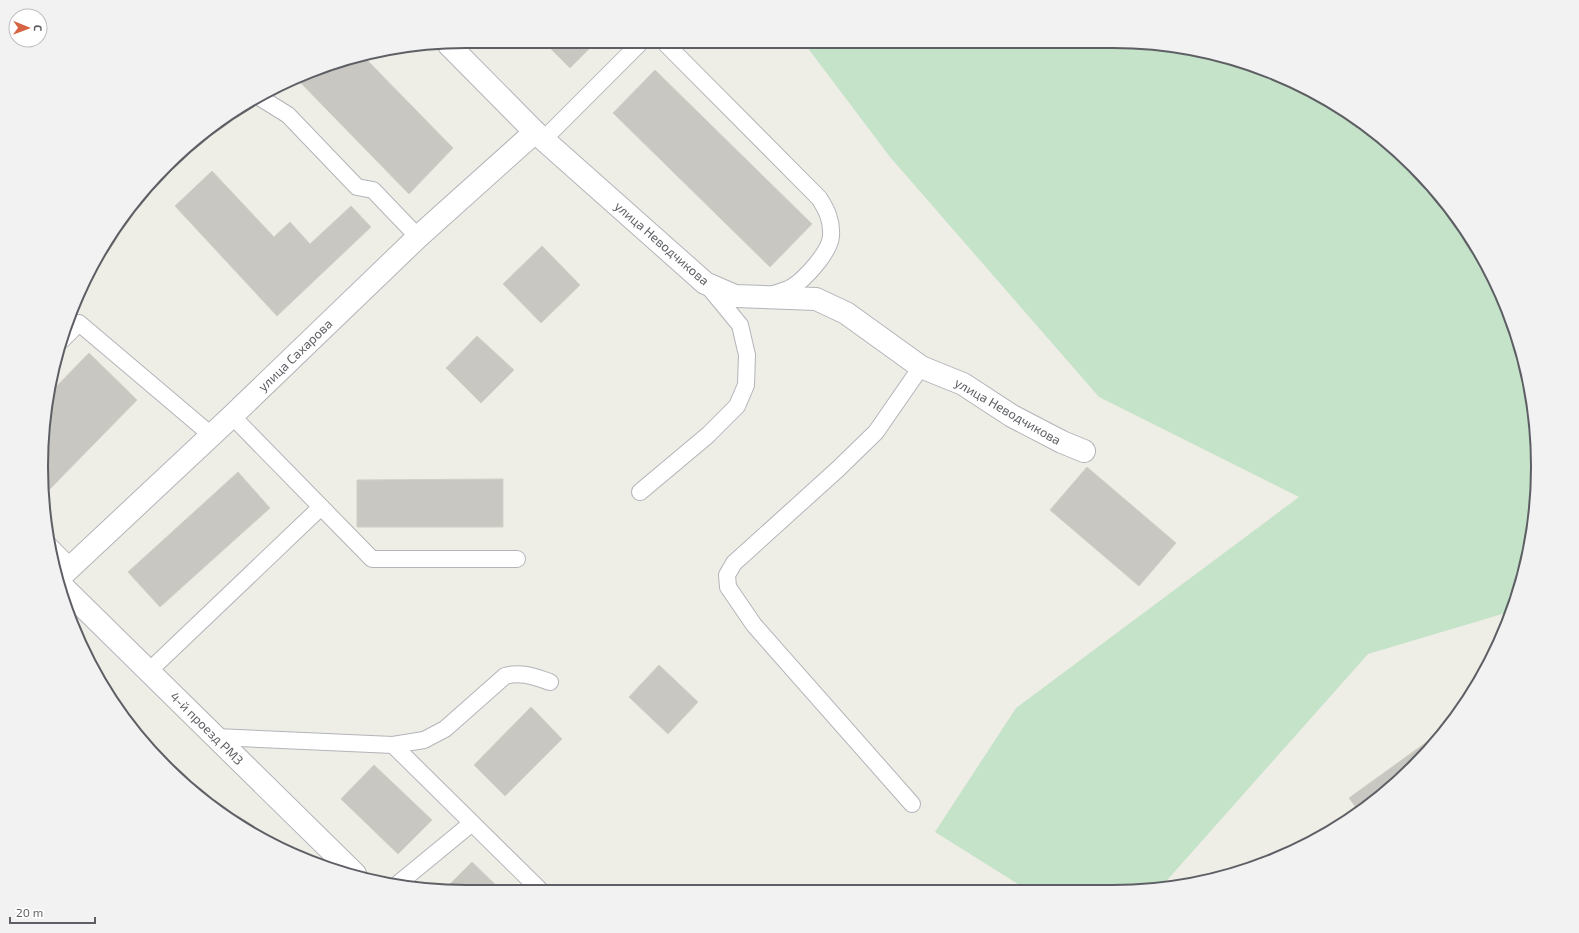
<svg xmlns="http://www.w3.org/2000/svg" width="1579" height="933" font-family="'Exo 2',sans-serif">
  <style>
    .green { fill: #c5e3c9 }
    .building { fill: #c9c7c2; stroke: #d2d0c5 }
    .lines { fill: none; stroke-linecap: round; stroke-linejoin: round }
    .service-casing { stroke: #b3b4b9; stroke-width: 18 }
    .minor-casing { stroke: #b3b4b9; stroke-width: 24 }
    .service { stroke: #fff; stroke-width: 16 }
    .minor { stroke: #fff; stroke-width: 22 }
    .labels { text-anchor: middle; stroke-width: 3; stroke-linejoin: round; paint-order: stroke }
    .street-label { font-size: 13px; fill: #5d5f64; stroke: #fff }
    .rim { fill: none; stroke: #5d5f64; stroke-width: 2 }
  </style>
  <rect width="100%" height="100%" fill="#eeede6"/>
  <path class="green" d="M1141,42L1249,64L1349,113L1413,165L1466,230L1506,303L1530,383L1538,466L1530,549L1511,613L1509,612L1368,654L1161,887L1141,891H1029L935,832L1016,708L1299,497L1099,397L890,157L804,43Z"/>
  <g class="building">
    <path d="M546,44H594L570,68Z"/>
    <path d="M363,56L453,148L409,194L296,78L330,64Z"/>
    <path d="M655,70L812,224L770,267L613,113Z"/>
    <path d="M212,171L274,237L290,222L310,244L351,206L371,227L277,316L175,206Z"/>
    <path d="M542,246L580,285L541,323L503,284Z"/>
    <path d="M477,336L514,370L481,403L446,368Z"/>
    <path d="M89,353L137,400L44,495L41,467L51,392Z"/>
    <path d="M1087,467L1176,543L1139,586L1050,510Z"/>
    <path d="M238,472L270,508L160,607L128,572Z"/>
    <path d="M503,479V527H357V480Z"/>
    <path d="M659,665L698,702L668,734L629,697Z"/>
    <path d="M531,707L562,739L505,796L474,765Z"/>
    <path d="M1446,728L1413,768L1358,810L1349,798Z"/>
    <path d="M374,765L432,820L398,854L341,799Z"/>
    <path d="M472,862L502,891H443Z"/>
  </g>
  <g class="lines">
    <g class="service-casing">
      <g id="service">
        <path d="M666,44L819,198C827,210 832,221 831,236C830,252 805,279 792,287C786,291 778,292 771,295"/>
        <path d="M259,97L288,115L357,187L373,190L418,237"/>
        <path d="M544,139L639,44"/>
        <path d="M62,340L79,323L210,434"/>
        <path d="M232,416L372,559H517"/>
        <path d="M640,492L708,435L737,406L746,385L747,355L740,325L707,285"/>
        <path d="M49,545L71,567"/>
        <path d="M149,671L321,507"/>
        <path d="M215,737L393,745L424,740L445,729L505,676C521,671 535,677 550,682"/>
        <path d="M393,745L541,891"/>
        <path d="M912,804L754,625L728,587L727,575L734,563L838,469L876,432L921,367"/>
        <path d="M399,883L472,823"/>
      </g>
    </g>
    <g class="minor-casing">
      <g id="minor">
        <path d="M449,45L535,132L705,283L735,296L816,299L846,313L921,367L963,384L1012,416L1062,442L1084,451"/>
        <path d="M57,580L232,416L418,237L535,132"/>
        <path d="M58,582L355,874"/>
      </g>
    </g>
    <use href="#service" class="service"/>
    <use href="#minor" class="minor"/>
  </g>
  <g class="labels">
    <g class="street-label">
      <text transform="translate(662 243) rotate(41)" y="5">улица Неводчикова</text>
      <text transform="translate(295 355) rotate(-44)" y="5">улица Сахарова</text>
      <text transform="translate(1008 411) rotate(30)" y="5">улица Неводчикова</text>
      <text transform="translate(207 728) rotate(45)" y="5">4-й проезд РМЗ</text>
    </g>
  </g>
  <path d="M0 0H1579V933H0ZM466 48H1113A418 418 0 0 1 1531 466V467A418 418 0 0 1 1113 885H466A418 418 0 0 1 48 467V466A418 418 0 0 1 466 48Z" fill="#f2f2f3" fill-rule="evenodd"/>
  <path class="rim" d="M466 48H1113A418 418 0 0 1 1531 466V467A418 418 0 0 1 1113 885H466A418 418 0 0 1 48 467V466A418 418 0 0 1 466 48Z"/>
  <g transform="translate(28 28) rotate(91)"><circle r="19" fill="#ffffff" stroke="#bebfc1"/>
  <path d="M0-3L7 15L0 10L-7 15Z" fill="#d66443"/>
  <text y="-6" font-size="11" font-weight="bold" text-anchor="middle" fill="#5d5f64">С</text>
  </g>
  <path d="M10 917v6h85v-6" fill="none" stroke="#5d5f64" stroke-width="2"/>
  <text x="16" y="917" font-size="12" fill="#5d5f64" stroke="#ffffff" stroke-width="3" paint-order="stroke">20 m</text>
</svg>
